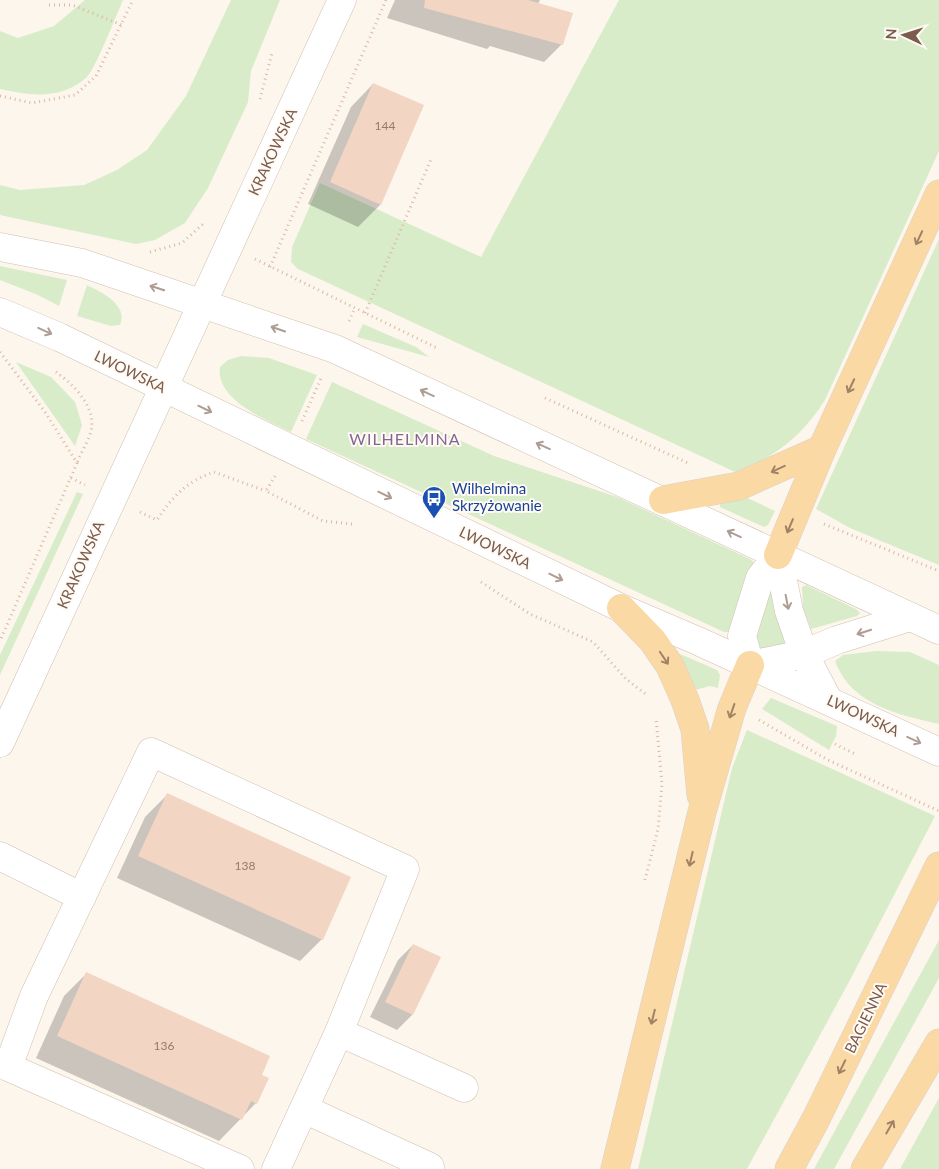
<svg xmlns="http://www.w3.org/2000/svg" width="939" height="1169" font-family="Lato,sans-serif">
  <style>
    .green { fill: #d8ecc9 }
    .shadow { fill: #0003 }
    .building { fill: #f3d5c3 }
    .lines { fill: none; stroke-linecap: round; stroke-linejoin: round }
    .minor-casing { stroke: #d1beb0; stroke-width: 29 }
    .major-casing { stroke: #dad1cd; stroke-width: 29 }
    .path { stroke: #d9b8a5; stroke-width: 3; stroke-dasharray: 1 4; stroke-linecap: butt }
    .minor { stroke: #fff; stroke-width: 28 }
    .major { stroke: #fbd9a5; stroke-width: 28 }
    .oneway { stroke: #a18267 }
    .oneway2 { stroke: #af9d94 }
    .labels { text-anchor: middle; stroke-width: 4; stroke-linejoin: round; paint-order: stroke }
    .number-label { font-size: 12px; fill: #987a6a }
    .street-label { font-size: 15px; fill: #7a5c4d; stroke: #fffaf3 }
    .transit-label { font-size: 15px; fill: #164399; stroke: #fffaf3; text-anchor: start }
    .neighbourhood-label { font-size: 16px; letter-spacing: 1px; fill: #846695; stroke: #fffaf3 }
  </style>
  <rect width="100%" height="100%" fill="#fdf6ec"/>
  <g class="green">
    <path d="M85,0H123C117,14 95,69 87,77C62,100 30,96 0,89V31L18,38L54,26Z"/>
    <path d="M231,0H280L251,71L248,102L208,188L185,223L155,240L136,244L0,215V185L20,190L84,185L117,170L147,150L186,96Z"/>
    <path d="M619,0H939V151L825,400C802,436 775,458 735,472L298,269L291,262L292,247L320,183L481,257Z"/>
    <path d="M939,239V565L850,528L816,509Z"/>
    <path d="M0,266L67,280L59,306L38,295L0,280Z"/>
    <path d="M87,285C101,292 129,305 120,325L111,326L77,316Z"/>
    <path d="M363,324L416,347L429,357L357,337Z"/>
    <path d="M241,356L269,358L317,375L291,432C268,421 215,400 220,367L228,360Z"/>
    <path d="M16,362L51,377L75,402L82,425L75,446Z"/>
    <path d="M332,382L494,456L617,497L752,560L754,564L729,632H724L306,439Z"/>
    <path d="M77,492L83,494L0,675V655Z"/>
    <path d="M743,496L775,511L768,525L764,527L720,507V504Z"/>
    <path d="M770,582L785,638L784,643L767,653L755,648L751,638Z"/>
    <path d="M806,585L856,609L860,613L857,616L811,629L803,607L802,587Z"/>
    <path d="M876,651L910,652L939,665V724C899,715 851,705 835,661L843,655Z"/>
    <path d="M680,654L717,670L720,675L718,688L710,686L695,690Z"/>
    <path d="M771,698L837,726L836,736L829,750L762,709Z"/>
    <path d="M747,730L935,816L850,980L747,1169H638L732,768Z"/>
    <path d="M939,940V978L834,1169H814Z"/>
    <path d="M939,1098V1169H900Z"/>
  </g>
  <g class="shadow">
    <path d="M395,0H540L538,4L562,44L544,62L490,46L487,49L387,18Z"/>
    <path d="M373,84L423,106L380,205L358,227L308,204L351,107Z"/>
    <path d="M167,795L322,939L300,961L117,878L145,817Z"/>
    <path d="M413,945L412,1015L397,1030L370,1017L398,960Z"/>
    <path d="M86,974L260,1075L256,1103L219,1141L36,1058L64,996Z"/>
  </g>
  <g class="building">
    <path d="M425,0H528L573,13L563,45L424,8Z"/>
    <path d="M373,83L424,105L381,205L330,182Z"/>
    <path d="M167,793L351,877L323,940L138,856Z"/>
    <path d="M413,944L441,957L413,1015L385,1002Z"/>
    <path d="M86,972L270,1056L262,1075L269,1078L257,1104L251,1101L242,1120L57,1036Z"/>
  </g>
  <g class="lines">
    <g class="minor-casing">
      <g id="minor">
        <path d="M0,247L82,263L335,349L939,630"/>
        <path d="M0,312L59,337L621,608L698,641L939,752"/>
        <path d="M778,555L789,611L804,654L828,700"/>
        <path d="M750,665L804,654L837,640L910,617"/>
        <path d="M750,665L742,636L760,578L778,555"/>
        <path d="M0,743L342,0"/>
        <path d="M0,856L82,897"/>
        <path d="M339,1032L464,1088"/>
        <path d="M304,1109L430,1167"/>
        <path d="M240,1169L8,1067L34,996L151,752L405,869L339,1032L276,1169"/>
      </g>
    </g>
    <g class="major-casing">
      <g id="major">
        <path d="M663,500L739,486L822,449"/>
        <path d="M778,555L822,449L939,194"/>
        <path d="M621,608L653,641L670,666L685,700L695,729L701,795"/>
        <path d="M615,1169L702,812L732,708L750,665"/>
        <path d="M789,1169L816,1119L939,866"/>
        <path d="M865,1169L939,1043"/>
      </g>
    </g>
    <g class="path">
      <path d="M49,5H72L122,25"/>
      <path d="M0,96L32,103L75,95L96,76L133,0"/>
      <path d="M260,99L272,53"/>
      <path d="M150,252L182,243L203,224"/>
      <path d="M255,259L437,348"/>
      <path d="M270,267L386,0"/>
      <path d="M365,313L432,157"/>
      <path d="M349,321L355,308"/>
      <path d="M0,352L45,412L77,463L0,641"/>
      <path d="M56,372C73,384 93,404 92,426C91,437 81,452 77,463"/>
      <path d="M545,398L688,463"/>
      <path d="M302,421L322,376"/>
      <path d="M275,476L266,491L323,521L352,524"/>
      <path d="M71,478L85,485"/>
      <path d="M140,512L157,520C172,497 187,481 214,472L266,491"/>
      <path d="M824,524L939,571"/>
      <path d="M481,582L530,614L593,642L626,679L648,696"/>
      <path d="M759,720L828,760L939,811"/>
      <path d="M835,744L857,755"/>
      <path d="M645,880L658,829L662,784L656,718"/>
    </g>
    <use href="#minor" class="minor"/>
    <use href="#major" class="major"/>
  </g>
  <defs><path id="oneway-shaft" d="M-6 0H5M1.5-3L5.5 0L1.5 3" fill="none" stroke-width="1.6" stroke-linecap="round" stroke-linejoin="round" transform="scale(1.25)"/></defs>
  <g class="oneway">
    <use href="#oneway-shaft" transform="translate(919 238) rotate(115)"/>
    <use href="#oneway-shaft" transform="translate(851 386) rotate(115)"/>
    <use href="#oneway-shaft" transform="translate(778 469) rotate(155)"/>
    <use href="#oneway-shaft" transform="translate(790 526) rotate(113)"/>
    <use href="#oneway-shaft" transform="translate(664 658) rotate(56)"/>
    <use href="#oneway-shaft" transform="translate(732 711) rotate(109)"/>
    <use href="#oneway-shaft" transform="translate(691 859) rotate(103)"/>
    <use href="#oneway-shaft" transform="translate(653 1017) rotate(104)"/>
    <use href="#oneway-shaft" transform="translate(842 1067) rotate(116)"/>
    <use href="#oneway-shaft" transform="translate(890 1127) rotate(-60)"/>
  </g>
  <g class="oneway2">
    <use href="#oneway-shaft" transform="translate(157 288) rotate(-162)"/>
    <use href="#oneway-shaft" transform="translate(278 329) rotate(-161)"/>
    <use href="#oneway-shaft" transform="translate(45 331) rotate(24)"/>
    <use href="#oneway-shaft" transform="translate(427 393) rotate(-155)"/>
    <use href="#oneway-shaft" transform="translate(205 409) rotate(26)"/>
    <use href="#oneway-shaft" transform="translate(543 446) rotate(-156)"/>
    <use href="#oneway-shaft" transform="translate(385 495) rotate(26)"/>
    <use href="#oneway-shaft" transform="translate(734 534) rotate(-155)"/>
    <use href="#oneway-shaft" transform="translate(556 577) rotate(26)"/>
    <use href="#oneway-shaft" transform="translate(787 602) rotate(79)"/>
    <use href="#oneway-shaft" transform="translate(864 632) rotate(162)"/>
    <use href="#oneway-shaft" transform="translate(914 740) rotate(25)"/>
  </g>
  <defs>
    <g id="bus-pin" transform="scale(1.25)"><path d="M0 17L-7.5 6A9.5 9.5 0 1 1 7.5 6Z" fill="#1a4fb4" stroke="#fffaf3"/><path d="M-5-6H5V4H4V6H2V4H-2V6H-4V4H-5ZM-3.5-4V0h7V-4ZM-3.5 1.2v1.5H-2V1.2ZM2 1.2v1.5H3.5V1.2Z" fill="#fff"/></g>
  </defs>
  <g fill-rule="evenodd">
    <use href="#bus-pin" x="434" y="498"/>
  </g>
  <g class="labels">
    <g class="number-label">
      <text x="385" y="130">144</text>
      <text x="245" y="870">138</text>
      <text x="164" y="1050">136</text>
    </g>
    <g class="street-label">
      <text transform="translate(273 152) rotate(-65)" y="5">KRAKOWSKA</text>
      <text transform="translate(130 372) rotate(26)" y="5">LWOWSKA</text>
      <text transform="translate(495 548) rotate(26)" y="5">LWOWSKA</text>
      <text transform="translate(81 565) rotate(-66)" y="5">KRAKOWSKA</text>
      <text transform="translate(863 716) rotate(25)" y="5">LWOWSKA</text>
      <text transform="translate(866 1018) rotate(-64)" y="5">BAGIENNA</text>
    </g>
    <g class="transit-label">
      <text x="452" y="494">Wilhelmina<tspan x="452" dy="17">Skrzyżowanie</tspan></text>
    </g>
    <g class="neighbourhood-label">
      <text x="405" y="445">WILHELMINA</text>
    </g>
  </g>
  <g transform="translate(904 35) rotate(274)" stroke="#fffaf3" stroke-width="4" paint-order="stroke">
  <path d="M0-4L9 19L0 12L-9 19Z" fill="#7a5c4d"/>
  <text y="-8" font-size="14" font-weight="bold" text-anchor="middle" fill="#7a5c4d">N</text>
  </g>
</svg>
